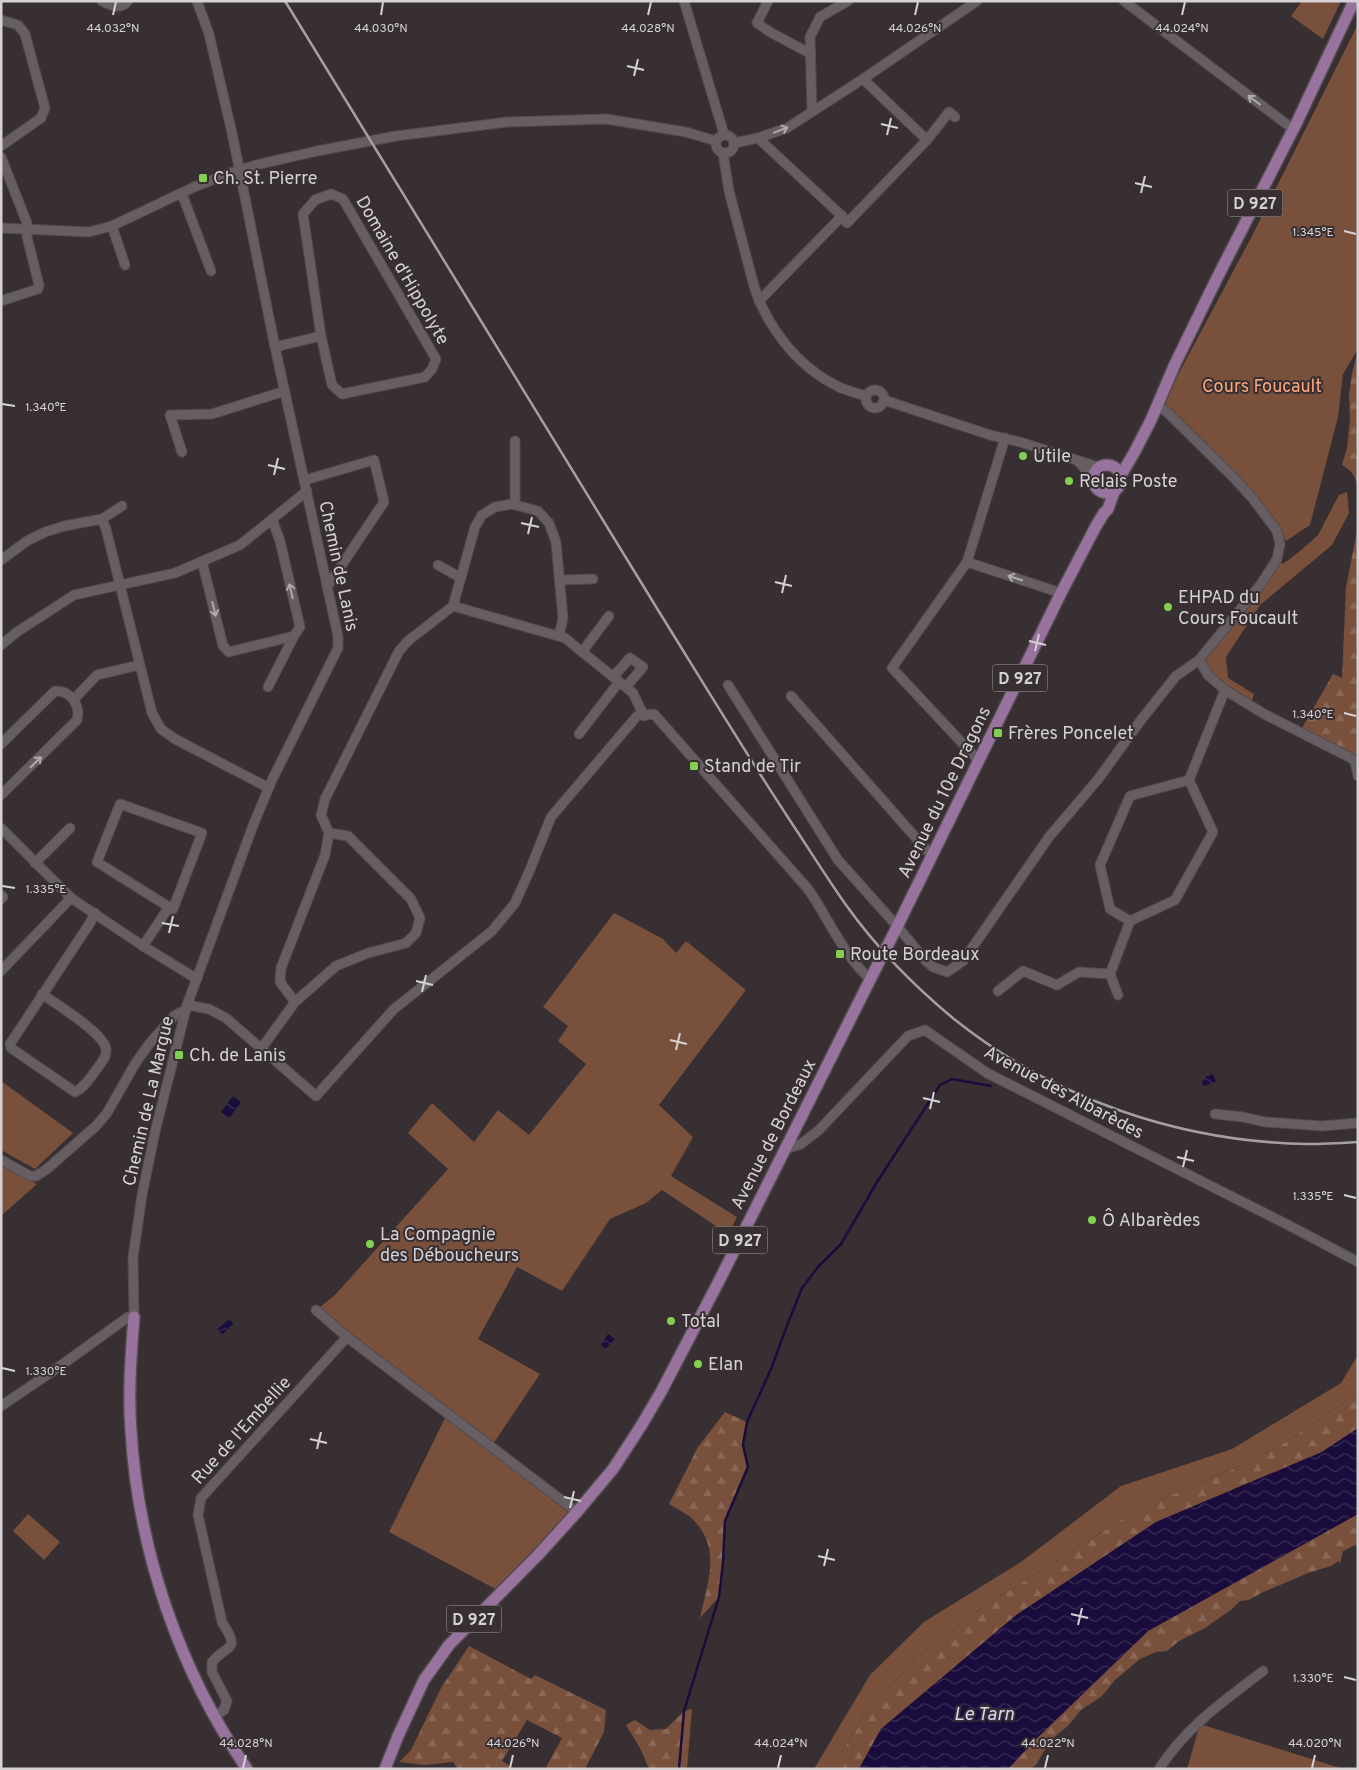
<svg xmlns="http://www.w3.org/2000/svg" width="1359" height="1770" font-family="Overpass,sans-serif">
  <style>
    .green { fill: #78503c }
    .forest { fill: url(#forest-firs) }
    .water { fill: url(#water-waves) }
    .lines { fill: none; stroke-linecap: round; stroke-linejoin: round }
    .stream { stroke: #1a0c3c; stroke-width: 2.5 }
    .minor-casing { stroke: #524b4e; stroke-width: 11 }
    .major-casing { stroke: #524b4e; stroke-width: 14 }
    .minor { stroke: #665e62; stroke-width: 9 }
    .major { stroke: #97739d; stroke-width: 11 }
    .rail { stroke: #a59fa2; stroke-width: 2.5 }
    .major-bridge-casing { stroke: #524b4e; stroke-width: 14; stroke-linecap: butt }
    .major-bridge { stroke: #97739d; stroke-width: 11 }
    .oneway { stroke: #afa9ac }
    .ticks { fill: none; stroke: #d6d1d4; stroke-width: 2 }
    .poi-dot { fill: #81d051; stroke: #372f32; stroke-width: 2 }
    .labels { text-anchor: middle; stroke-width: 4; stroke-linejoin: round; paint-order: stroke }
    .shield { fill: #372f32; stroke: #a6a0a3; stroke-width: 1 }
    .shield-label { font-size: 16px; font-weight: bold; fill: #d6d1d4 }
    .poi-label { font-size: 18px; fill: #d6d1d4; stroke: #372f32; text-anchor: start }
    .street-label { font-size: 18px; fill: #d6d1d4; stroke: #372f32 }
    .park-label { font-size: 18px; fill: #fda77c; stroke: #372f32 }
    .water-label { font-size: 19px; font-style: italic; fill: #d9d6f8; stroke: #372f32 }
    .ticks-label { font-size: 12px; text-anchor: middle; fill: #d6d1d4; stroke: #372f32; stroke-width: 4; stroke-linejoin: round; paint-order: stroke }
  </style>
  <defs>
    <pattern id="forest-firs" width="22" height="20" patternUnits="userSpaceOnUse" patternTransform="scale(1.25)"><rect width="22" height="20" fill="#78503c"/><path d="M5 1l3.5 6h-7zM16 11l3.5 6h-7z" fill="#8a6857"/></pattern>
    <pattern id="water-waves" width="16" height="10" patternUnits="userSpaceOnUse" patternTransform="scale(1.25)"><rect width="16" height="10" fill="#1a0c3c"/><path d="M0 5q4-4 8 0t8 0" fill="none" stroke="#3b2e57"/></pattern>
  </defs>
  <rect width="100%" height="100%" fill="#372f32"/>
  <g class="green">
    <path d="M1302,1H1341L1323,39L1291,16Z"/>
    <path d="M1358,24V349L1343,374L1338,417L1310,525L1286,541L1277,522L1231,468L1163,403L1253,234Z"/>
    <path d="M1347,492L1349,513L1332,545L1260,605L1226,657L1228,678L1254,694L1251,704L1225,690L1199,660L1277,559L1283,564L1300,551L1318,535L1339,495Z"/>
    <path d="M614,913L663,939L676,953L686,941L746,990L659,1105L693,1137L671,1176L737,1217L728,1234L662,1190L646,1203L610,1219L562,1291L517,1267L478,1339L540,1374L491,1447L577,1512L501,1592L389,1532L447,1414L316,1310L335,1295L448,1169L408,1133L432,1103L474,1142L498,1110L529,1135L586,1064L558,1041L568,1026L543,1007Z"/>
    <path d="M1,1081L73,1133L35,1169L1,1150Z"/>
    <path d="M1,1164L37,1184L1,1216Z"/>
    <path d="M1358,1355V1393L1286,1442L1252,1461L1140,1508L980,1609L919,1655L864,1715L832,1769H814L870,1675L924,1622L1021,1562L1121,1486L1232,1449L1341,1383Z"/>
    <path d="M28,1514L60,1542L44,1560L13,1531Z"/>
    <path d="M1200,1724L1340,1768L1187,1769Z"/>
  </g>
  <g class="forest">
    <path d="M1358,351V502C1357,484 1359,475 1342,465L1347,448L1350,419L1349,395L1352,373Z"/>
    <path d="M1358,526V776L1356,765L1302,733V728L1333,674L1342,678L1346,587Z"/>
    <path d="M1358,1393V1428L1322,1452L1156,1522L1015,1616L881,1729L859,1769H832L864,1715L919,1655L980,1609L1140,1508L1252,1461L1286,1442Z"/>
    <path d="M725,1412L747,1422L743,1445L748,1467L725,1521L723,1563L719,1597L700,1618C708,1581 723,1545 689,1516C683,1512 675,1508 669,1504L698,1447Z"/>
    <path d="M1358,1514V1544L1343,1551L1340,1563L1338,1561L1331,1566L1308,1573L1261,1593L1249,1600L1240,1601L1232,1609L1205,1628L1179,1641L1167,1651L1156,1652L1140,1659L1115,1680L1102,1696L1081,1710L1069,1725L1050,1741L1036,1765L1030,1769H1008L1035,1740L1148,1631Z"/>
    <path d="M469,1646L531,1679L535,1675L606,1710L604,1732L585,1769H545L562,1738L527,1720L502,1761L515,1769H458L453,1762L425,1765L399,1762L411,1750L441,1688Z"/>
    <path d="M692,1709L687,1769H649L640,1748L626,1725L635,1720L650,1730L666,1729L684,1711Z"/>
  </g>
  <g class="water">
    <path d="M1211,1074L1214,1076L1216,1082L1203,1086L1202,1081L1205,1079L1206,1076H1209Z"/>
    <path d="M233,1096L241,1102L229,1118L221,1112Z"/>
    <path d="M228,1320L232,1321L233,1324L223,1334L220,1333L218,1329Z"/>
    <path d="M608,1334L615,1339L606,1348H604L601,1345Z"/>
    <path d="M1358,1428V1514L1148,1631L1035,1740L1008,1769H859L881,1729L1015,1616L1156,1522L1322,1452Z"/>
  </g>
  <g class="lines">
    <path class="stream" d="M679,1769L684,1711L719,1597L723,1563L725,1521L748,1467L743,1445L747,1422L771,1369L788,1323L802,1288L818,1267L841,1244L877,1182L940,1085L952,1079L991,1086"/>
    <g class="minor-casing">
      <g id="minor">
        <path d="M102,1C112,6 120,10 128,1"/>
        <path d="M684,1L724,134"/>
        <path d="M768,1L757,23L770,32L811,54"/>
        <path d="M1124,1L1293,129"/>
        <path d="M1,20L18,25L25,34L45,108L41,118L1,146"/>
        <path d="M812,112L810,37L820,17L848,1"/>
        <circle cx="725" cy="144" r="9"/>
        <path d="M758,138L842,216L759,301"/>
        <path d="M927,140L949,112L955,117"/>
        <path d="M734,143L758,138L787,128L863,79L977,1"/>
        <path d="M723,153L729,191L754,286C767,327 797,366 837,386C846,391 857,393 866,396"/>
        <path d="M1,157L27,223V237L39,285L38,289L1,301"/>
        <path d="M182,194L211,271"/>
        <path d="M842,216L847,223L927,140L863,79"/>
        <path d="M112,226L125,265"/>
        <path d="M1,228L89,232L112,226L194,187L230,173L256,165L317,151L396,136L507,122L606,119L686,132L716,141"/>
        <path d="M275,347L321,336L332,385L342,394L425,377L432,369L436,359L343,199L331,194L315,200L303,214L321,336"/>
        <circle cx="875" cy="399" r="9"/>
        <path d="M884,400L990,435L1020,442L1095,466H1100"/>
        <path d="M515,441V505"/>
        <path d="M182,452L170,415L212,414L285,391"/>
        <path d="M1078,461L1093,478"/>
        <path d="M305,480L374,460L384,502L327,587"/>
        <path d="M102,519L106,529L152,713L161,729L175,739L269,788"/>
        <path d="M1,560L27,541L45,532L64,526L102,519L122,506"/>
        <path d="M202,561L223,646L229,652L294,636L300,627L280,541L272,519"/>
        <path d="M967,562L1061,593"/>
        <path d="M438,565L461,578"/>
        <path d="M560,580L593,579"/>
        <path d="M453,606L475,527L482,515L495,507L512,504L538,511L549,523L556,542L563,618L559,636"/>
        <path d="M1,645L17,632L74,595L175,573L240,545L307,491"/>
        <path d="M582,652L609,616"/>
        <path d="M1199,660L1208,675L1225,690L1264,714L1351,758L1355,761L1358,776"/>
        <path d="M613,677L630,658L643,667L626,687"/>
        <path d="M728,685L838,860L897,926L925,960L933,967L947,972L963,961L1049,837L1099,778L1141,720L1176,676L1199,660L1261,584L1277,559L1280,544L1277,531L1253,499L1235,479L1167,412L1157,405"/>
        <path d="M268,687L294,636"/>
        <path d="M791,696L931,855"/>
        <path d="M74,699L97,675L139,665"/>
        <path d="M579,734L619,682"/>
        <path d="M1,744L55,691C70,690 81,705 77,720L1,795"/>
        <path d="M979,761L892,668L967,562L1005,438"/>
        <path d="M1,828L71,898L143,946L197,979"/>
        <path d="M35,863L70,828"/>
        <path d="M1,895L3,897L1,899"/>
        <path d="M1130,921L1175,900L1213,832L1189,780"/>
        <path d="M143,946L169,907L173,909L202,833L120,804L97,862L169,907"/>
        <path d="M1,971L71,898"/>
        <path d="M1110,974L1130,921L1110,909L1100,865L1130,796L1189,780L1225,690"/>
        <path d="M998,991L1023,971L1057,985L1079,972L1110,974L1118,995"/>
        <path d="M42,994C56,1004 104,1033 106,1049C107,1058 100,1064 96,1070C90,1078 84,1088 75,1092L11,1048L10,1044L90,923L95,913"/>
        <path d="M295,1002L280,982L281,968L325,855L329,833L321,815L325,799L399,651L409,640L453,606L565,638L633,693L644,716"/>
        <path d="M187,1005L209,1009L226,1018L316,1096L394,1009L492,931L515,903L529,872L551,817L637,716L654,714L808,889C829,919 843,955 871,980"/>
        <path d="M261,1049L295,1002L336,966L368,953L406,943L416,933L420,918L411,899L348,836L329,833"/>
        <path d="M1215,1114L1243,1117L1265,1122L1322,1126L1358,1123"/>
        <path d="M786,1149L801,1144L819,1130L908,1036L925,1030L987,1073L1292,1227L1358,1262"/>
        <path d="M1,1160L30,1176H36L47,1169L96,1126L107,1113L135,1064L149,1044L174,1016L181,1012L185,1013"/>
        <path d="M316,1310L347,1337L577,1512"/>
        <path d="M1,1406L56,1369L128,1317H134L133,1257L142,1195L155,1132L187,1005L254,823L272,780L338,648V636L275,347L232,133L209,34L197,1"/>
        <path d="M215,1716L224,1710L227,1701L212,1672V1662C228,1643 241,1652 222,1622L198,1515L201,1498L347,1337"/>
        <path d="M1159,1769C1187,1726 1224,1701 1263,1671"/>
      </g>
    </g>
    <g class="major-casing">
      <g id="major">
        <circle cx="1107" cy="479" r="14"/>
        <path d="M1121,475L1134,453L1151,420L1175,364L1217,278L1297,122L1354,1"/>
        <path d="M894,933L1061,593L1096,526L1104,513L1108,509L1114,492"/>
        <path d="M134,1317C131,1355 128,1393 131,1431C138,1550 179,1670 247,1769"/>
        <path d="M385,1769L398,1736L424,1680L449,1645L538,1555L577,1512L613,1469L641,1426L661,1392L719,1281L877,966"/>
      </g>
    </g>
    <use href="#minor" class="minor"/>
    <use href="#major" class="major"/>
    <path class="rail" d="M285,1C409,204 534,407 658,610C702,681 745,752 791,822C809,849 827,878 846,905C876,947 914,986 954,1019C1054,1099 1180,1142 1308,1144C1324,1144 1341,1143 1358,1142"/>
    <g class="major-bridge-casing">
      <path id="major-bridge" d="M877,966L894,933"/>
    </g>
    <use href="#major-bridge" class="major-bridge"/>
  </g>
  <defs><path id="oneway-shaft" d="M-6 0H5M1.5-3L5.5 0L1.5 3" fill="none" stroke-width="1.6" stroke-linecap="round" stroke-linejoin="round" transform="scale(1.25)"/></defs>
  <g class="oneway">
    <use href="#oneway-shaft" transform="translate(1254 100) rotate(-143)"/>
    <use href="#oneway-shaft" transform="translate(781 130) rotate(-21)"/>
    <use href="#oneway-shaft" transform="translate(1015 578) rotate(-162)"/>
    <use href="#oneway-shaft" transform="translate(291 591) rotate(-103)"/>
    <use href="#oneway-shaft" transform="translate(214 609) rotate(76)"/>
    <use href="#oneway-shaft" transform="translate(36 762) rotate(-44)"/>
  </g>
  <path class="ticks" d="M113,15L116,2M381,15L383,2M648,15L651,2M915,15L918,2M1182,15L1185,2M627,66L644,70M634,76L638,59M881,124L898,128M887,135L891,118M1135,183L1152,187M1141,193L1145,176M1344,231L1356,234M2,404L15,406M268,465L285,469M274,475L278,458M521,523L539,527M528,534L532,517M775,582L792,586M782,593L786,575M1029,641L1046,645M1035,651L1039,634M1344,713L1356,716M2,886L15,888M162,923L179,926M169,933L173,916M416,981L433,985M422,992L426,975M670,1040L687,1044M676,1050L680,1033M923,1098L940,1102M930,1109L934,1092M1177,1157L1194,1161M1183,1167L1187,1150M1344,1195L1356,1198M2,1368L15,1371M310,1439L327,1443M317,1449L321,1432M564,1497L581,1501M570,1508L574,1491M818,1556L835,1560M824,1566L828,1549M1071,1614L1088,1618M1078,1625L1082,1608M1344,1677L1356,1680M243,1768L246,1755M510,1768L513,1755M778,1768L781,1755M1045,1768L1048,1755M1312,1768L1315,1755"/>
  <g class="poi-dot">
    <rect x="198" y="173" width="10" height="10" rx="2.5"/>
    <circle cx="1023" cy="456" r="5"/>
    <circle cx="1069" cy="481" r="5"/>
    <circle cx="1168" cy="607" r="5"/>
    <rect x="993" y="728" width="10" height="10" rx="2.5"/>
    <rect x="689" y="761" width="10" height="10" rx="2.5"/>
    <rect x="835" y="949" width="10" height="10" rx="2.5"/>
    <rect x="174" y="1050" width="10" height="10" rx="2.5"/>
    <circle cx="1092" cy="1220" r="5"/>
    <circle cx="370" cy="1244" r="5"/>
    <circle cx="671" cy="1321" r="5"/>
    <circle cx="698" cy="1364" r="5"/>
  </g>
  <g class="labels">
    <g class="shield">
      <rect x="1227.5" y="189.5" width="55" height="27" rx="4"/>
      <rect x="992.5" y="664.5" width="55" height="27" rx="4"/>
      <rect x="712.5" y="1226.5" width="55" height="27" rx="4"/>
      <rect x="446.5" y="1605.5" width="55" height="27" rx="4"/>
    </g>
    <g class="shield-label">
      <text x="1255" y="209">D 927</text>
      <text x="1020" y="684">D 927</text>
      <text x="740" y="1246">D 927</text>
      <text x="474" y="1625">D 927</text>
    </g>
    <g class="poi-label">
      <text x="213" y="184">Ch. St. Pierre</text>
      <text x="1033" y="462">Utile</text>
      <text x="1079" y="487">Relais Poste</text>
      <text x="1178" y="603">EHPAD du<tspan x="1178" dy="21">Cours Foucault</tspan></text>
      <text x="1008" y="739">Frères Poncelet</text>
      <text x="704" y="772">Stand de Tir</text>
      <text x="850" y="960">Route Bordeaux</text>
      <text x="189" y="1061">Ch. de Lanis</text>
      <text x="1102" y="1226">Ô Albarèdes</text>
      <text x="380" y="1240">La Compagnie<tspan x="380" dy="21">des Déboucheurs</tspan></text>
      <text x="681" y="1327">Total</text>
      <text x="708" y="1370">Elan</text>
    </g>
    <g class="street-label">
      <text transform="translate(403 270) rotate(60)" y="6">Domaine d'Hippolyte</text>
      <text transform="translate(339 566) rotate(78)" y="6">Chemin de Lanis</text>
      <text transform="translate(944 792) rotate(-64)" y="6">Avenue du 10e Dragons</text>
      <text transform="translate(1064 1092) rotate(28)" y="6">Avenue des Albarèdes</text>
      <text transform="translate(148 1101) rotate(-77)" y="6">Chemin de La Margue</text>
      <text transform="translate(773 1134) rotate(-63)" y="6">Avenue de Bordeaux</text>
      <text transform="translate(241 1430) rotate(-48)" y="6">Rue de l'Embellie</text>
    </g>
    <g class="park-label">
      <text x="1262" y="392">Cours Foucault</text>
    </g>
    <g class="water-label">
      <text x="984" y="1720">Le Tarn</text>
    </g>
  </g>
  <g class="ticks-label">
    <text x="113" y="32">44.032°N</text>
    <text x="381" y="32">44.030°N</text>
    <text x="648" y="32">44.028°N</text>
    <text x="915" y="32">44.026°N</text>
    <text x="1182" y="32">44.024°N</text>
    <text x="1313" y="236">1.345°E</text>
    <text x="46" y="411">1.340°E</text>
    <text x="1313" y="718">1.340°E</text>
    <text x="46" y="893">1.335°E</text>
    <text x="1313" y="1200">1.335°E</text>
    <text x="46" y="1375">1.330°E</text>
    <text x="1313" y="1682">1.330°E</text>
    <text x="246" y="1747">44.028°N</text>
    <text x="513" y="1747">44.026°N</text>
    <text x="781" y="1747">44.024°N</text>
    <text x="1048" y="1747">44.022°N</text>
    <text x="1315" y="1747">44.020°N</text>
  </g>
  <rect width="1359" height="1770" fill="none" stroke="#d6d1d4" stroke-width="5"/>
</svg>
